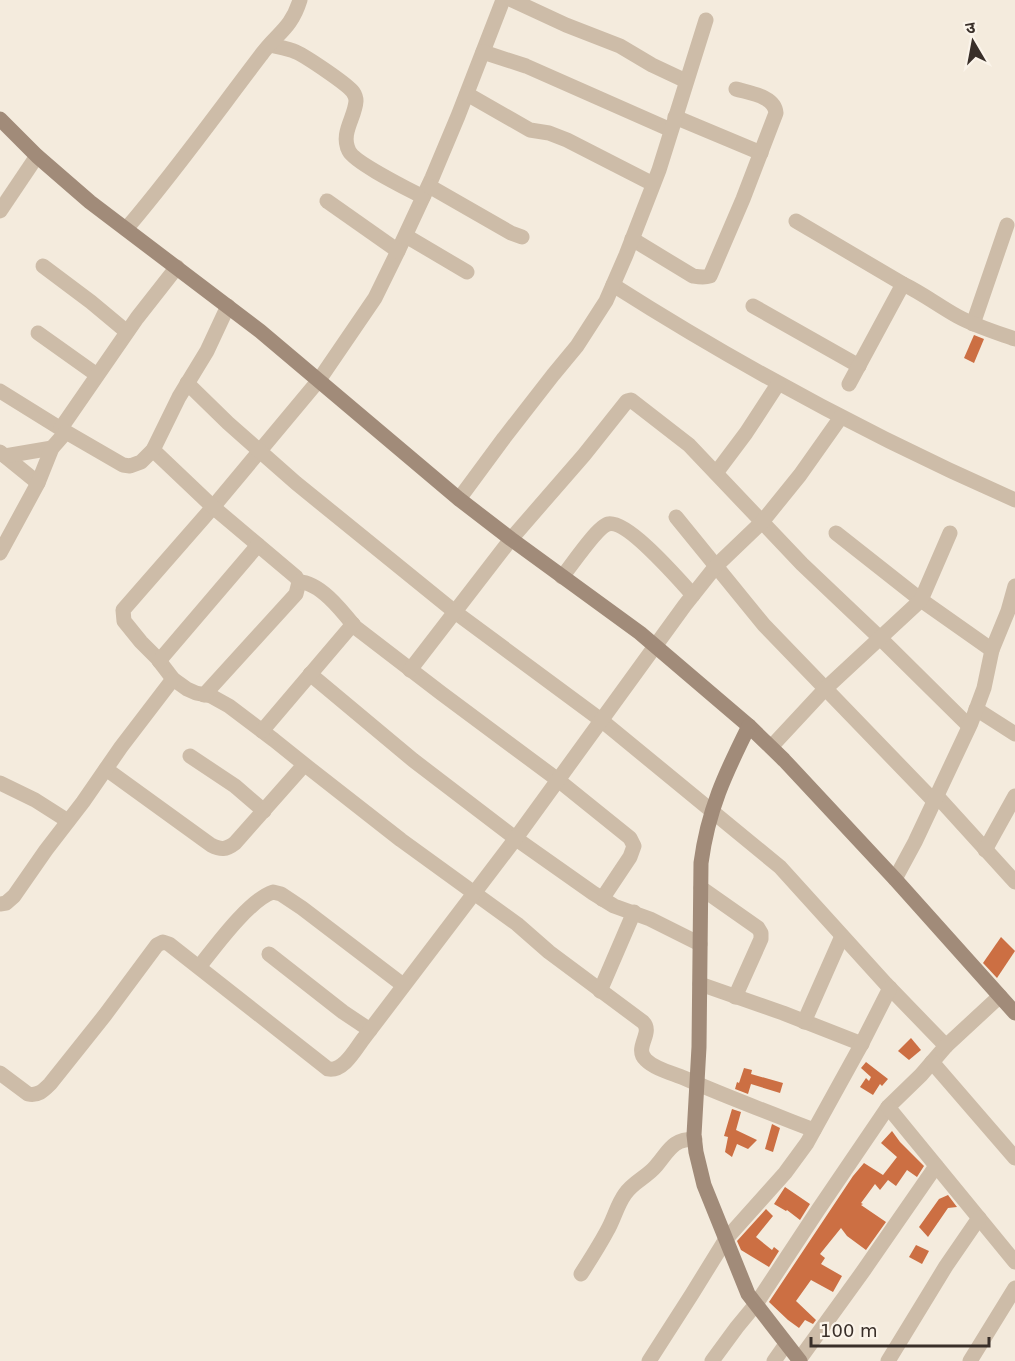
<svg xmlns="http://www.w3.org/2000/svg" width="1015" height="1361" font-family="'DejaVu Sans','Noto Sans Devanagari',sans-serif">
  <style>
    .building { fill: #cc6f43 }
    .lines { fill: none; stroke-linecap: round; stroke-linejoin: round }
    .street { stroke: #cdbca8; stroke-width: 15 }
    .secondary { stroke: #a18b79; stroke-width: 15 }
  </style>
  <rect width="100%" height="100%" fill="#f4ebdd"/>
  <g class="building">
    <path d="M974,335L984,339L974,363L964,358Z"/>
    <path d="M1001,937L1015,951L997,978L983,963Z"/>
    <path d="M911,1038L921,1050L909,1060L898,1051Z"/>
    <path d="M866,1062L888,1079L882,1086L880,1084L873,1095L860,1087L866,1078L869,1081L871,1077L861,1068Z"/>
    <path d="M744,1068L752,1070L751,1074L783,1083L780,1093L751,1084L748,1094L735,1089L737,1082L739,1083Z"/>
    <path d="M732,1109L741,1112L736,1130L757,1140L748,1149L737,1144L732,1157L725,1152L728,1137L724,1136Z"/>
    <path d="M772,1124L780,1128L773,1152L765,1149Z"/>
    <path d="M892,1131L900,1142L924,1166L917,1177L907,1170L896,1186L888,1180L880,1190L875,1184L861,1203L863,1204L861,1205L886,1222L866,1250L847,1236L841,1228L820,1254L825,1258L821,1264L842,1276L833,1292L811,1280L796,1301L816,1320L813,1324L805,1320L799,1328L788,1320L769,1302L853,1176L864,1163L883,1175L897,1157L881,1143Z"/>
    <path d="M785,1187L810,1204L800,1220L787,1210L786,1211L774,1204Z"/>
    <path d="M948,1195L957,1207L948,1208L928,1237L919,1227L939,1199Z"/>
    <path d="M766,1209L773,1216L756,1237L772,1250L774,1247L779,1251L769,1267L741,1250L737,1241Z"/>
    <path d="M916,1245L929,1251L922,1264L909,1257Z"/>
  </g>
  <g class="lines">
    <g class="street">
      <path d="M503,0L458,116L432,178L398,251L375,298L319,380L213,507L123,610L124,621L141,642L157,658L173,679L187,689L196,693L211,696L229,706L274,740L309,768L401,840L517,924L549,952L643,1022C654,1033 633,1048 646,1060C655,1069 672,1073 684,1078C727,1097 770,1113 814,1130"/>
      <path d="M512,0L566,25L620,46L652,65L686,81"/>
      <path d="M270,45C278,47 288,48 296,52C307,57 347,84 353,92C355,95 356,98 356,101C355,118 340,133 349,151C355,163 408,189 423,197"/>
      <path d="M483,52L526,66L671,130"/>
      <path d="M467,94L530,130L549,133L567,140L653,184"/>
      <path d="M675,117L761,153"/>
      <path d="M429,186L511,233L522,237"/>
      <path d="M327,201L398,251"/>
      <path d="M0,211L37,156"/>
      <path d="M796,221L903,284"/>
      <path d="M126,229C174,173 216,114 261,55C277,33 291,29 300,0"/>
      <path d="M406,236L467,272"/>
      <path d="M632,239L693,276C699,277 704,278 710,276L743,199L776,113C775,96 749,93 736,89"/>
      <path d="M43,266L91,302L127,332"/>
      <path d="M613,285C742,367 876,439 1015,500"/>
      <path d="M753,306L859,366"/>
      <path d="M973,324L1007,225"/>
      <path d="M38,333L97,375"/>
      <path d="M187,383L228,423L296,483L455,612L601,720L780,867L886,984L946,1046L921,1075L888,1107L818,1210L756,1304L737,1327L712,1361"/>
      <path d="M849,384L903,284C922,293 939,306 957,316C975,326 995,332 1015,339"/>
      <path d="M0,391L66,432"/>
      <path d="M61,428L137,318L177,267"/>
      <path d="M153,450L213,507L296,577L299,582L296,594L204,695"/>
      <path d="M0,452L38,483"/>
      <path d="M5,456L52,448"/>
      <path d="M716,473L746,433L778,384"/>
      <path d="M459,499L504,438L553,375L577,346L606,301L626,255L659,170L706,20"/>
      <path d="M676,517L764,625L933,800"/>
      <path d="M836,533L921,600L992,650"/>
      <path d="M0,553L38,483L52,448L66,432L123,465L130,466L141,462L153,450L179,397L207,351L228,306"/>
      <path d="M562,577C571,566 597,527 608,524C627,519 680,581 693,595"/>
      <path d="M299,582C320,582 343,612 355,627L441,693L558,780L630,838L634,846L630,857L602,899"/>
      <path d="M159,661L258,545"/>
      <path d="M410,670L511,539L584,455L627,401L631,400L689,445L802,564L880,638L969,726"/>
      <path d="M310,674L413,760L515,838L593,893L614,906L650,919L700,944"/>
      <path d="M976,709L1015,734"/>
      <path d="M262,731L353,624"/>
      <path d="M771,747L825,689L921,600L950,533"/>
      <path d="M190,756L235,786L264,811"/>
      <path d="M106,769L211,845C221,850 226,850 235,843L304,765"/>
      <path d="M0,783L35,800L68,821"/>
      <path d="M936,795L1015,882"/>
      <path d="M985,850L1015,796"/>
      <path d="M895,879L915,842L971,723L984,688L992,650L1008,611L1015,586"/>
      <path d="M701,888L758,928L761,933V939L735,997"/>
      <path d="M0,904L6,903L14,896L46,850L83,802L121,747L173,679"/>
      <path d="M269,954L343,1012L370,1030"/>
      <path d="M199,967C215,947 249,900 273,892L281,894L302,908L403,985"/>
      <path d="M700,984L783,1013L862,1044"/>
      <path d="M600,991L634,912"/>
      <path d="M804,1022L842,936"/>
      <path d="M946,1046L1000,996"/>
      <path d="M932,1062L1015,1158"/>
      <path d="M0,1073L28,1094C38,1096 43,1091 50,1084L105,1015L157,945L163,942L169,944L328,1069C344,1072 356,1048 364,1038L513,842L685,605L716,566L762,522L800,475L841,417"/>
      <path d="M888,1107L1015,1262"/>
      <path d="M581,1274C590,1260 599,1246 607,1231C614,1219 617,1205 625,1194C633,1182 647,1177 656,1166C669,1151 672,1139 695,1139"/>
      <path d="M799,1360L864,1270L936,1166"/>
      <path d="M649,1361L692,1294L726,1239L785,1173L807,1143L860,1047L890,988"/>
      <path d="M774,1361L786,1344"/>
      <path d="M888,1361L946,1266L979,1218"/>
      <path d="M970,1361L1015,1288"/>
    </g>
    <g class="secondary">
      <path d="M0,119L37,156L90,202L260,331L459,499L511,539L640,633L749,726L784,760L895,879L1015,1013"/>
      <path d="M749,726C725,774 708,810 701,863L699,1047L694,1135L696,1152L704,1185L748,1294L800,1361"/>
    </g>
  </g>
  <g transform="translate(973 42) rotate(350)" stroke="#fbf4ea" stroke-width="4.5" paint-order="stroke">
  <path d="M0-4.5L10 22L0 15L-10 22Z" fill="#392f29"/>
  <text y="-9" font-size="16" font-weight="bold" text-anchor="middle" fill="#392f29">उ</text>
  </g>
  <path d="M811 1337v9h178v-9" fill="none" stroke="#392f29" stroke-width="3"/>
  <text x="820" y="1337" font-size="18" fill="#392f29" stroke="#fbf4ea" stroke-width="4.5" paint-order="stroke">100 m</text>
</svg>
